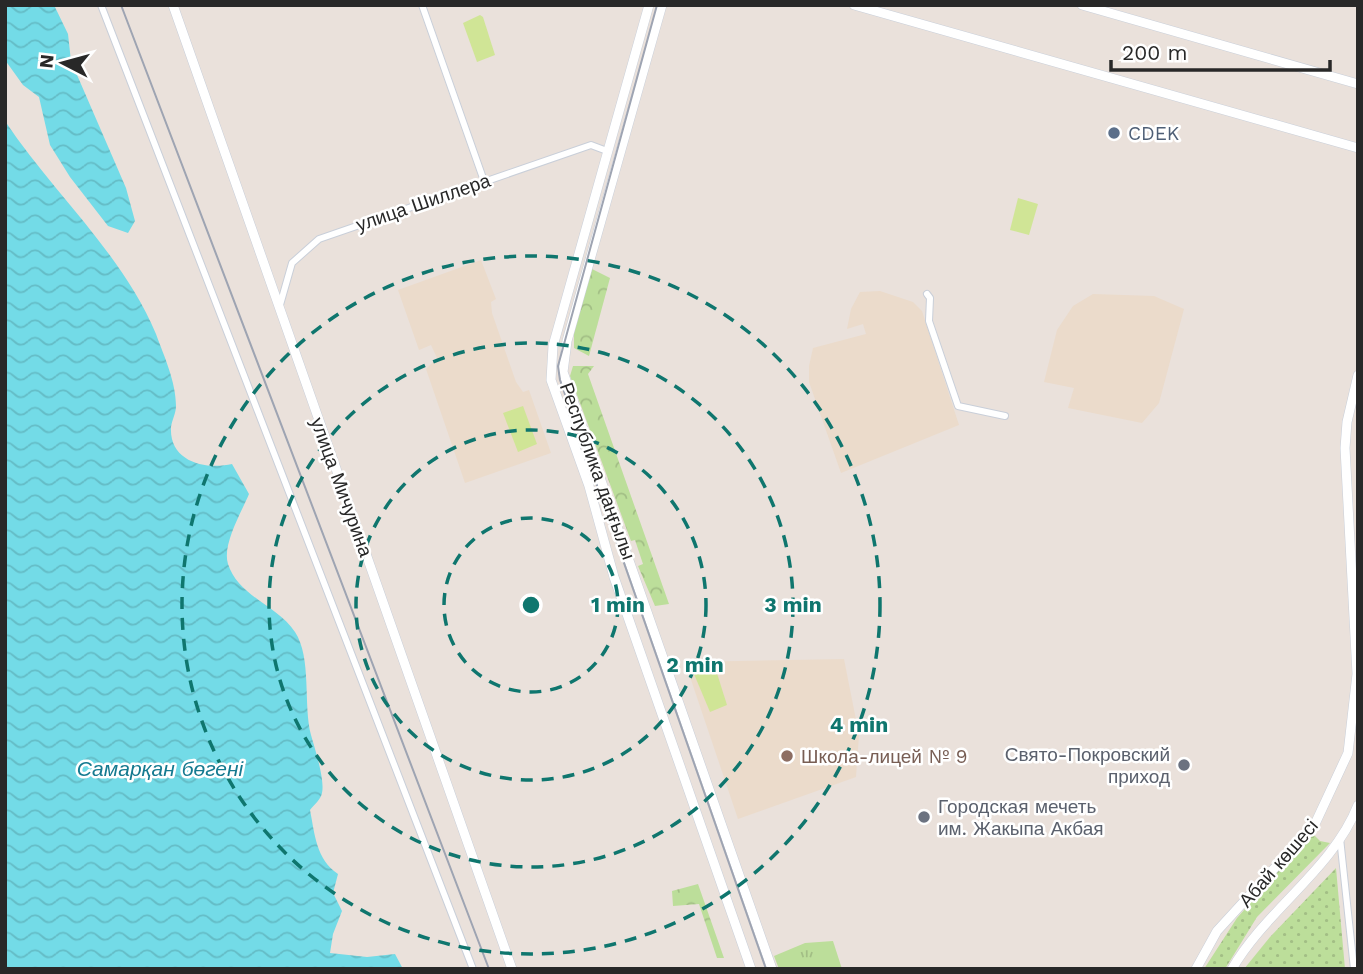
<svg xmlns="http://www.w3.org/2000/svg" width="1363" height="974" font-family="'Work Sans',sans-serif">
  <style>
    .education { fill: #ebdbcb }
    .grass { fill: url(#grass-dots) }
    .forest { fill: url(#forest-crowns) }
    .park { fill: url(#park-tufts) }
    .pitch { fill: #d0e596 }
    .water { fill: url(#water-waves) }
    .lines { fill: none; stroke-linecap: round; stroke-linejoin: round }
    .street-casing { stroke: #c9cfd9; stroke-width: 8 }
    .secondary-casing { stroke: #c9cfd9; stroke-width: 10 }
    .street { stroke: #fff; stroke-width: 6 }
    .secondary { stroke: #fff; stroke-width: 9 }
    .tram { stroke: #9ea4b2; stroke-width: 2 }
    .rail { stroke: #9ea4b2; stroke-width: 2 }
    .ring { fill: none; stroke: #0f766e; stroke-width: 3.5; stroke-dasharray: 12 9 }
    .service-dot { fill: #5c6f8a; stroke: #fff; stroke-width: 2.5 }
    .education-dot { fill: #8d6e63; stroke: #fff; stroke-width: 2.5 }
    .worship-dot { fill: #6b7280; stroke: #fff; stroke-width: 2.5 }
    .labels { text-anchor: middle; stroke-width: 5; stroke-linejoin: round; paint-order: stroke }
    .service-label { font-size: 19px; fill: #4e5e75; stroke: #fff; text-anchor: start }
    .street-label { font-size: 19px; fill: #282828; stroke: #fff }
    .worship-label { font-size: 19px; fill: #5b616d; stroke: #fff; text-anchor: end }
    .education-label { font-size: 19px; fill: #785e54; stroke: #fff; text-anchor: start }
    .water-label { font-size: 21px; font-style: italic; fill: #157a90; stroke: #fff }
    .centre { fill: #0f766e; stroke: #fff; stroke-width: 3.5 }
    .ring-label { font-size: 21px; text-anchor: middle; font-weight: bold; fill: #0f766e; stroke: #fff; stroke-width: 5; stroke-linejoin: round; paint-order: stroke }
  </style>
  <defs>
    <pattern id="grass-dots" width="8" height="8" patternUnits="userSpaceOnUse" patternTransform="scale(1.75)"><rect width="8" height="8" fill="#bcde9a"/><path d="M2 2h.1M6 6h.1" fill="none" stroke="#a2be85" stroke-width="1.8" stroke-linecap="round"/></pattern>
    <pattern id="forest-crowns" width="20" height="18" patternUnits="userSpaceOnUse" patternTransform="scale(1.75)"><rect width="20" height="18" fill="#bcde9a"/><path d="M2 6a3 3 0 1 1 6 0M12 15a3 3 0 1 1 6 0" fill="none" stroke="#a2be85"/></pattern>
    <pattern id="park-tufts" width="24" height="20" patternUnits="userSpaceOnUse" patternTransform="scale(1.75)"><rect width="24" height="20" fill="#bcde9a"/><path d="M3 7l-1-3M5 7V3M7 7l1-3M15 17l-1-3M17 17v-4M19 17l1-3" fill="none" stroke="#a2be85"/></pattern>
    <pattern id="water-waves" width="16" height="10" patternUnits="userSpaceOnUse" patternTransform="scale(1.75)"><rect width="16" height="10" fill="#73dbe7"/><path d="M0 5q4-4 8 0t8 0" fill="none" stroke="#64bcc6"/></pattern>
  </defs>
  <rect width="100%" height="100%" fill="#eae1db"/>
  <g class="education">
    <path d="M481,260L496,299L491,302L492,313L516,382L523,392L529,390L551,453L465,483L426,369L437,358L431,345L419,350L398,290Z"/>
    <path d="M880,291L913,302L922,311L959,425L841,473L809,382V366L813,348L866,334L863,324L847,329L851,309L860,292Z"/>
    <path d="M1093,294L1154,296L1184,309L1159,403L1142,423L1068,408L1074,388L1044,382L1057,330L1073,306Z"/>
    <path d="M844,659L859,735L856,777L738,819L685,662Z"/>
  </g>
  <g class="grass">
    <path d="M1312,833L1320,841L1330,843L1257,917L1225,969H1204L1237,918Z"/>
    <path d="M1336,868L1345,969H1244L1270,937Z"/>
  </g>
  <g class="forest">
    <path d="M592,269L610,278L589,356L574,348V331Z"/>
    <path d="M573,366H594L588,374L669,604L655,606L638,566L643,564L635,540L631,541L570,376Z"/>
    <path d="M698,884L724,958H717L699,904L673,906L672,891Z"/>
  </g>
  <path class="park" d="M833,941L842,969H779L774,956L805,943Z"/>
  <g class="pitch">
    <path d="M480,15L483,17L495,55L477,62L463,23Z"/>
    <path d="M1018,198L1038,204L1029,235L1010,230Z"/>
    <path d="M523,406L537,444L518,452L503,413Z"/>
    <path d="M711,665L715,667L727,705L710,712L694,674Z"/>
  </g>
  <g class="water">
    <path d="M5,5H54L68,34L71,61L126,188L135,221L128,233L108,226L70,177L50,145L39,97L23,85L5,60Z"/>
    <path d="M5,121C53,193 122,253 156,334C164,356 176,382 176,406C176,413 172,420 171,427C169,462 206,470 232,464L249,494C241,513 222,545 228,564C238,596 278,606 295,632C312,658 303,705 311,735C315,749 325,780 322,793C321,799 314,805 310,810C315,835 316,859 338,874L333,893L342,911L333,934L330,953L367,957L395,954L403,969H5Z"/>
  </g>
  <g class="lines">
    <g class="street-casing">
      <g id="street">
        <path d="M101,5L473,969"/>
        <path d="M422,5L484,181"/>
        <path d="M927,294L930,298L929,321L958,406L1005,416"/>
        <path d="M280,305L292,263L319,239L591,145L607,151"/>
        <path d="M1340,838L1354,969"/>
      </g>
    </g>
    <g class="secondary-casing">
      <g id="secondary">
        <path d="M173,5L512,969"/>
        <path d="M649,5L553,346L551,380L589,486L614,577L751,969"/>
        <path d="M662,5L567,341L563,372L772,969"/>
        <path d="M854,5L1358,148"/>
        <path d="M1082,5L1358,84"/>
        <path d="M1196,969L1217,931L1315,824L1348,753L1357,674L1345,448L1347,422L1358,375"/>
        <path d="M1232,969C1266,910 1333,869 1358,805"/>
      </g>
    </g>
    <use href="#street" class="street"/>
    <use href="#secondary" class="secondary"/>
    <path class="tram" d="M657,5L558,366L560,380L766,969"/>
    <path class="rail" d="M121,5L489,969"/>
  </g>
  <g class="ring">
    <circle cx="531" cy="605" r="87"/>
    <circle cx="531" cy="605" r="175"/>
    <circle cx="531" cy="605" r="262"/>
    <circle cx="531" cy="605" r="349"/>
  </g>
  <circle class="service-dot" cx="1114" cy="133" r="7"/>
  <circle class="education-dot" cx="787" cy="756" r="7"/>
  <g class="worship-dot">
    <circle cx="1184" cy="765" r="7"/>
    <circle cx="924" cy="817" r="7"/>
  </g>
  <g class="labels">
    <g class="service-label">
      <text x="1128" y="140">CDEK</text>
    </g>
    <g class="street-label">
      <text transform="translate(423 202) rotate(-19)" y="7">улица Шиллера</text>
      <text transform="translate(598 471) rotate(70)" y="7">Республика даңғылы</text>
      <text transform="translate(342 487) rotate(70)" y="7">улица Мичурина</text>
      <text transform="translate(1278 863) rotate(-49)" y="7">Абай көшесі</text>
    </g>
    <g class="worship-label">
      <text x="1170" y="761">Свято-Покровский<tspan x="1170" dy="22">приход</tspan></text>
      <text x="938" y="813" text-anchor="start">Городская мечеть<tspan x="938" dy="22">им. Жакыпа Акбая</tspan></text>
    </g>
    <g class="education-label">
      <text x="801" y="763">Школа-лицей № 9</text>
    </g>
    <g class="water-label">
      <text x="160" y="776">Самарқан бөгені</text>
    </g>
  </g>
  <circle cx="531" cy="605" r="10" class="centre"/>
  <g class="ring-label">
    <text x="618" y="612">1 min</text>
    <text x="793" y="612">3 min</text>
    <text x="695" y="672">2 min</text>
    <text x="859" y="732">4 min</text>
  </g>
  <rect width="1363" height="974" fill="none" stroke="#282828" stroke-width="14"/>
  <g transform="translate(63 63) rotate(276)" stroke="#ffffff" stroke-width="5" paint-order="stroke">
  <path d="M0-5L12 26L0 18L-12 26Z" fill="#282828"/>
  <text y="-10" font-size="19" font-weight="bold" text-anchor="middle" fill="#282828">N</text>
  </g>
  <path d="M1111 60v10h219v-10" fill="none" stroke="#282828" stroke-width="3.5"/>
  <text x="1122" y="60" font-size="21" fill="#282828" stroke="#ffffff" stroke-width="5" paint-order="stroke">200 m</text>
</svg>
